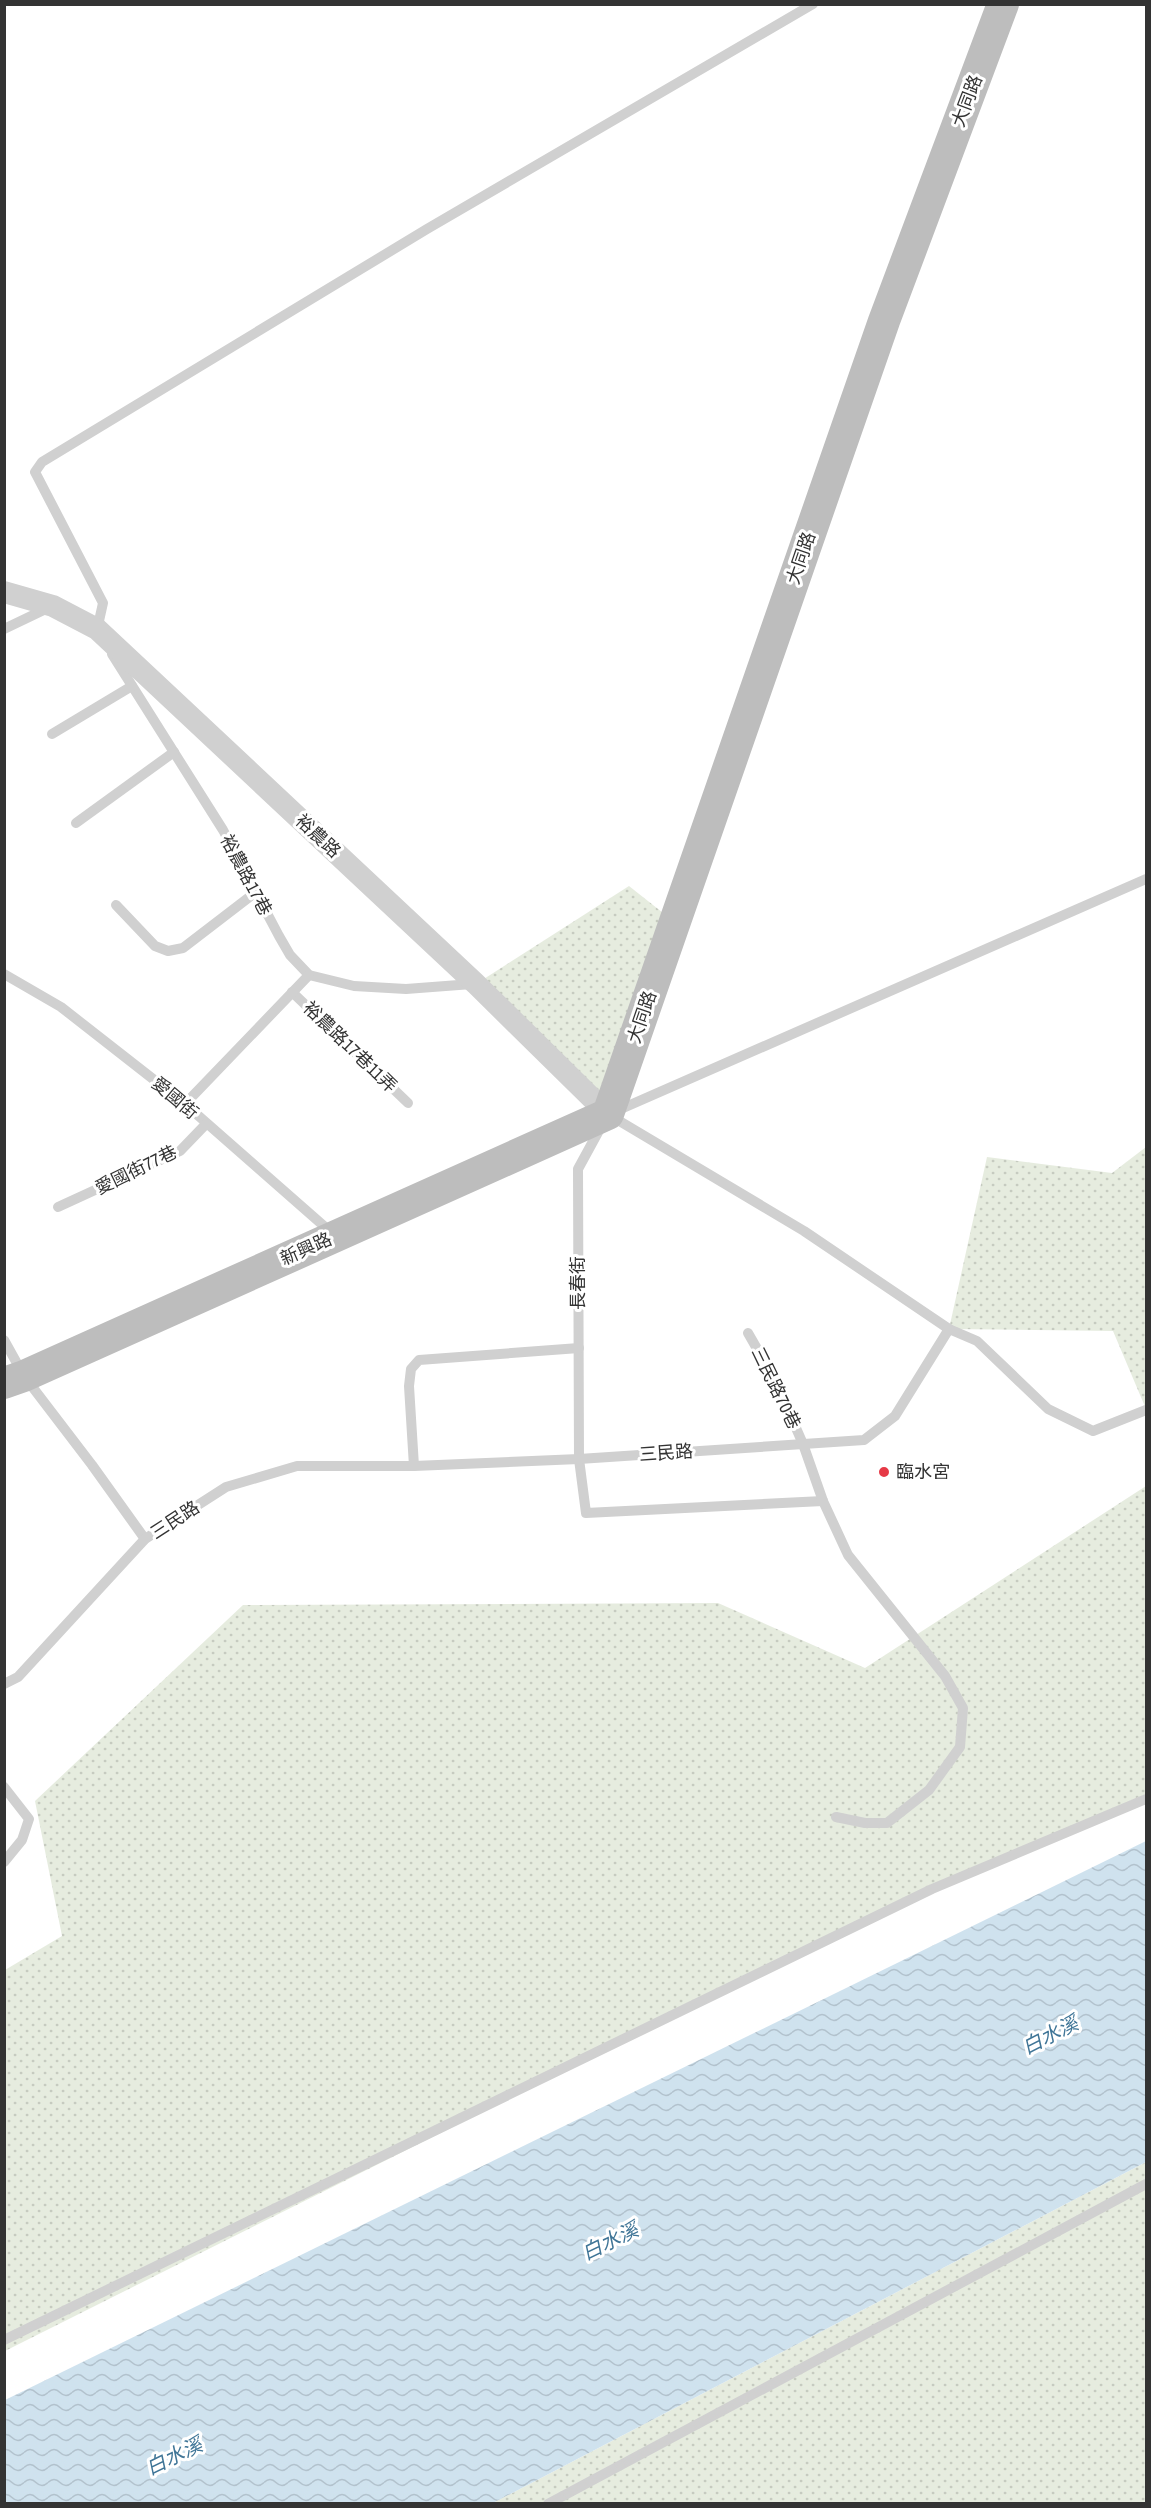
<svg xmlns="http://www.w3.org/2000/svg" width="1151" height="2508" font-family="'Archivo Narrow','Noto Sans TC',sans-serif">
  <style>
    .grass { fill: url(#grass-dots) }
    .water { fill: url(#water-waves) }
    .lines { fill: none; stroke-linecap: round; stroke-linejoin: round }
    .lane { stroke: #d0d0d0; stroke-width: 10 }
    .street { stroke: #d0d0d0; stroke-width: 22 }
    .secondary { stroke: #bdbdbd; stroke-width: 32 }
    .poi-dot { fill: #e63946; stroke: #fff; stroke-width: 2 }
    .labels { text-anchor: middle; stroke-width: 6; stroke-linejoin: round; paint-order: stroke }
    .street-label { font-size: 18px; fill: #333; stroke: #fff }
    .poi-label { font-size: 18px; fill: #333; stroke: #fff; text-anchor: start }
    .water-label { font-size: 20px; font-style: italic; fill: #3f7597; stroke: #fff }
  </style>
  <defs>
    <pattern id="grass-dots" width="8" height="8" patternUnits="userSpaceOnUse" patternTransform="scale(1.5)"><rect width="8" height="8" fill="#e6ecdf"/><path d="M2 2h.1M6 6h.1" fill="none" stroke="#c6cbc0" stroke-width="1.8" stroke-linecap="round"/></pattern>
    <pattern id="water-waves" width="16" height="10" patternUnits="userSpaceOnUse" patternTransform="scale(1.5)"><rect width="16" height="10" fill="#cfe2ee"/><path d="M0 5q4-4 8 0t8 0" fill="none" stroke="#b2c2cd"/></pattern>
  </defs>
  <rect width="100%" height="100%" fill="#fff"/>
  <g class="grass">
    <path d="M629,886L677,924L607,1108L476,984Z"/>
    <path d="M1146,1147V1409L1113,1331L949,1329L987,1157L1112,1173Z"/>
    <path d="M1146,1486V1794L866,1920L5,2351V1970L62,1936L35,1801L243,1605L718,1603L865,1668Z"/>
    <path d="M1146,2162V2503H493Z"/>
  </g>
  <path class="water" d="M1146,1841V2162L493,2503H5V2400Z"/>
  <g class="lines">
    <g class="lane">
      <path d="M4,629L50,607"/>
      <path d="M97,630L103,603L35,472L42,462L427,229L813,4"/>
      <path d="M112,654L223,830L279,936L290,955L309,975L354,986L406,989L472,984"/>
      <path d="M52,734L132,686"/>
      <path d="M76,823L174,752"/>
      <path d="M116,905L155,946L168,951L183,948L256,892"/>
      <path d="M4,974L61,1007L185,1104L333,1234"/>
      <path d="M292,992L408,1103"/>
      <path d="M185,1104L309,975"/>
      <path d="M614,1112L1146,879"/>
      <path d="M602,1125L578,1169L579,1459L586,1513L823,1501"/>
      <path d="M58,1207L180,1151L206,1124"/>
      <path d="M949,1329L977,1341L1048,1409L1093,1431L1146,1410"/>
      <path d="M748,1333L775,1380L803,1444L823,1501L848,1555L945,1676L963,1708L960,1747L929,1790L887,1823H865L836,1817"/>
      <path d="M4,1340L24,1376L92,1465L145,1539"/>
      <path d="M414,1466L409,1386L411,1369L419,1360L579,1348"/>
      <path d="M4,1684L18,1677L145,1539L226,1487L297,1466H414L579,1459L864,1440L895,1416L949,1329L804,1231L611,1116"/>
      <path d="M4,1787L29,1819L22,1840L4,1862"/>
      <path d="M4,2340L932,1889L1146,1799"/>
      <path d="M548,2504L1146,2184"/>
    </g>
    <path class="street" d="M4,592L53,606L97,629L476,984L608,1114"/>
    <path class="secondary" d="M4,1383L24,1376L608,1114L884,321L1003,4"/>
  </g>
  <circle class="poi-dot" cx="884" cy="1472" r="6"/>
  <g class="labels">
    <g class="street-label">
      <text transform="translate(967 101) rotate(-69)" y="6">大同路</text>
      <text transform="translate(801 558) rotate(-71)" y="6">大同路</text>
      <text transform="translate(318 836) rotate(43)" y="6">裕農路</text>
      <text transform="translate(246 875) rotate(62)" y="6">裕農路17巷</text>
      <text transform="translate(642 1017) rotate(-71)" y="6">大同路</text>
      <text transform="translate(350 1047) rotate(44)" y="6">裕農路17巷11弄</text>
      <text transform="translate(175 1098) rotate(40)" y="6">愛國街</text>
      <text transform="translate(136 1170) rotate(-26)" y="6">愛國街77巷</text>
      <text transform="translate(306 1249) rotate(-24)" y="6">新興路</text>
      <text transform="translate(578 1283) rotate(-90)" y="6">長春街</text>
      <text transform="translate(776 1388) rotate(64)" y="6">三民路70巷</text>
      <text transform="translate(666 1453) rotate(-4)" y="6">三民路</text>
      <text transform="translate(175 1520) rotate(-33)" y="6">三民路</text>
    </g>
    <g class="poi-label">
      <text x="896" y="1478">臨水宮</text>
    </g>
    <g class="water-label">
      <text transform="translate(1050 2035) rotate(-27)" y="7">白水溪</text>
      <text transform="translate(610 2241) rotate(-26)" y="7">白水溪</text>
      <text transform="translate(174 2456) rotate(-26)" y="7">白水溪</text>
    </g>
  </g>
  <rect width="1151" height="2508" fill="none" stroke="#333333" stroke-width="12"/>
</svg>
